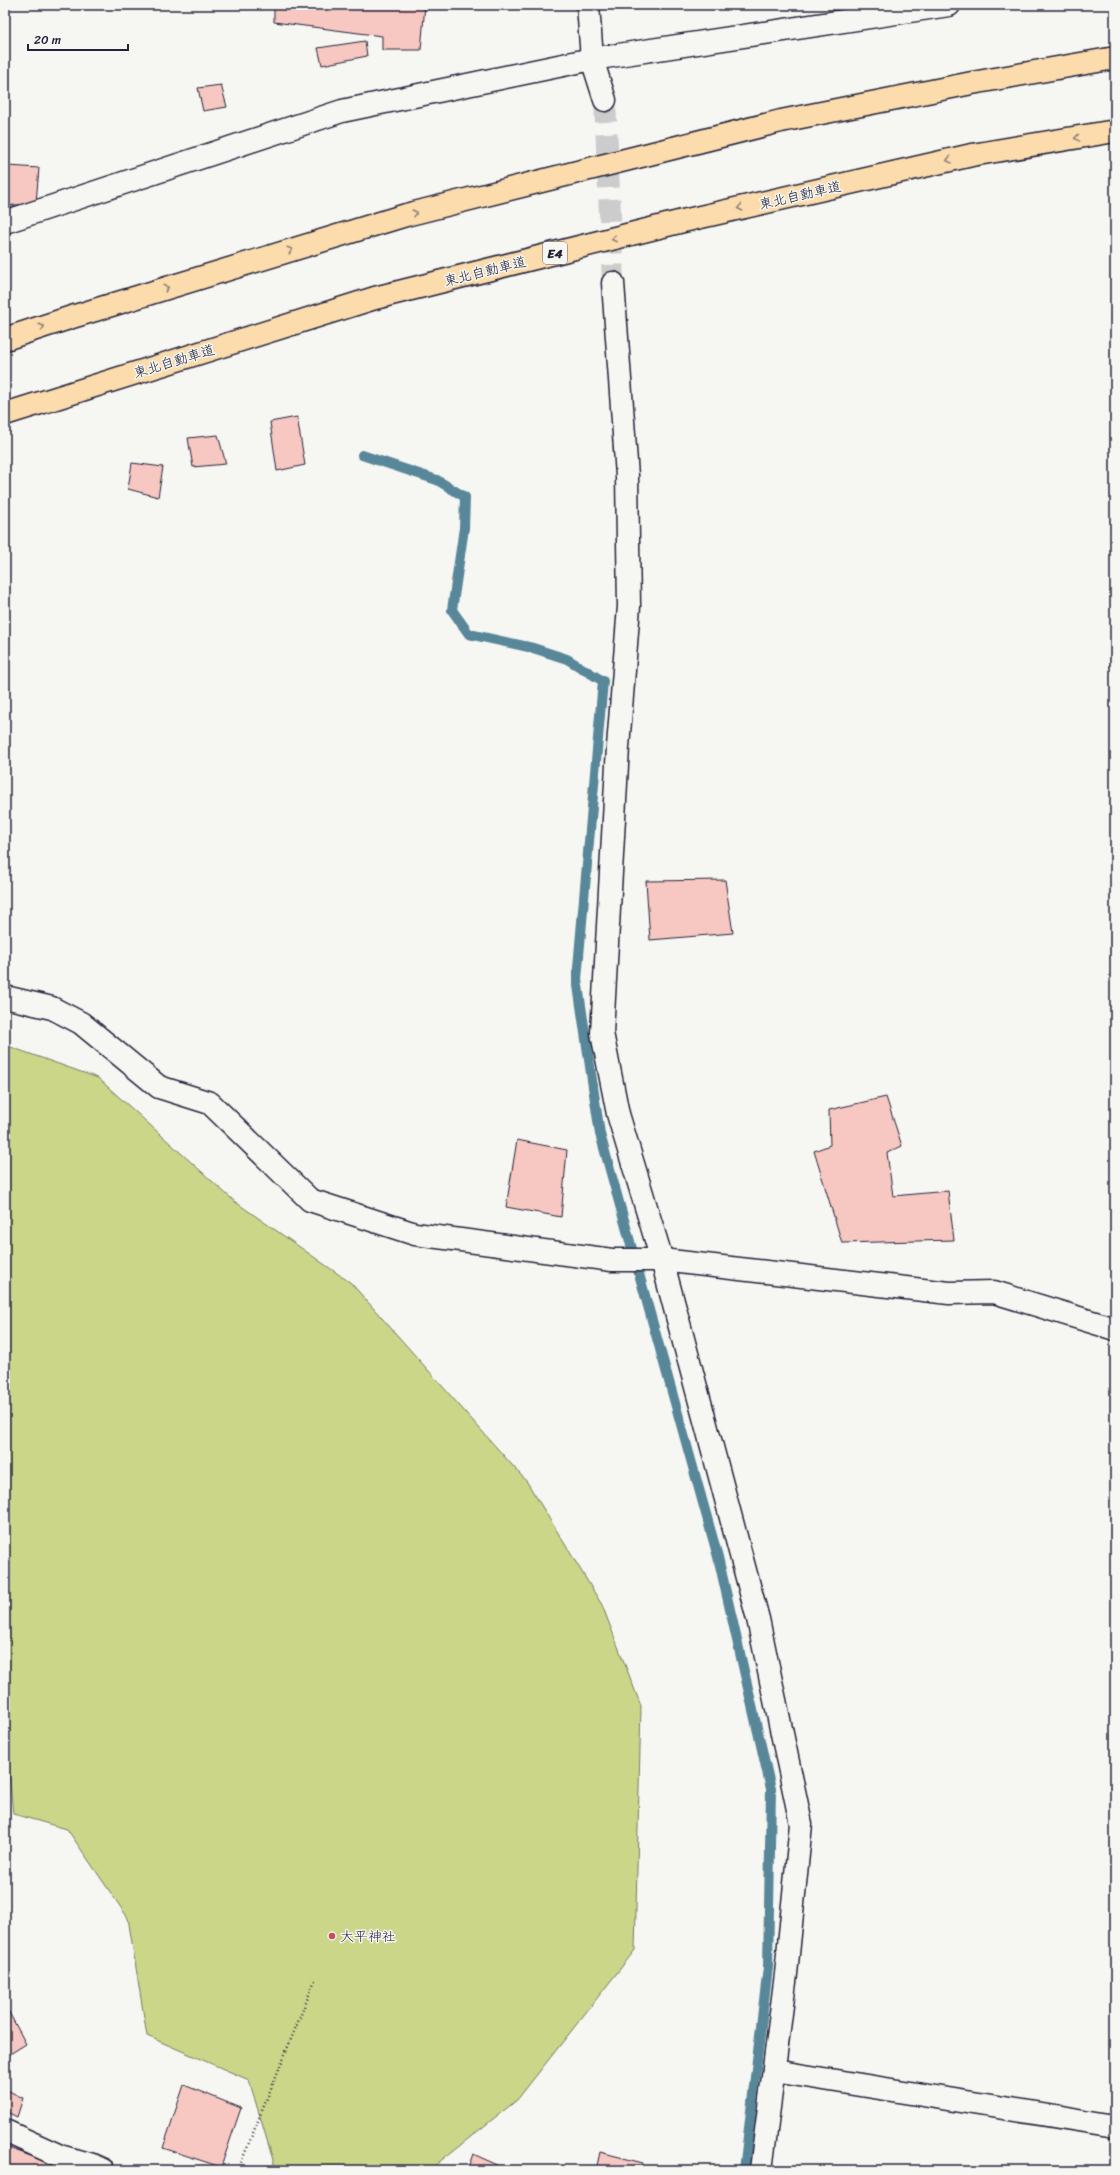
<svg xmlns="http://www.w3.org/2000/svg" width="1120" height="2175" font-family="Sriracha,'Klee One',sans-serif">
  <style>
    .green { fill: #cbd689; stroke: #767c62 }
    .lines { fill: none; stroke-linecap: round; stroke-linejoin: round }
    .stream { stroke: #588799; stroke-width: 10 }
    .building { fill: #f7c7c1; stroke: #22223b }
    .street-tunnel { stroke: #cccccd; stroke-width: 22; stroke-dasharray: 22 11; stroke-linecap: butt }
    .street-casing { stroke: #22223b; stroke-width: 25 }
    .highway-casing { stroke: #22223b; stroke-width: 25 }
    .path { stroke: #22223b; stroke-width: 2.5; stroke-dasharray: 1 3; stroke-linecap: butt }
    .street { stroke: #f6f6f2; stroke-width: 22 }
    .highway { stroke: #fcdcac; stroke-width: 22 }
    .oneway { stroke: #8f7f74 }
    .poi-dot { fill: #d1495b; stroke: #f6f6f2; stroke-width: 1.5 }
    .labels { text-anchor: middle; stroke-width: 3; stroke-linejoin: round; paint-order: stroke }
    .shield { fill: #f6f6f2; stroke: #626272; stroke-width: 1 }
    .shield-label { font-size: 13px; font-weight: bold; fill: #22223b }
    .street-label { font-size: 14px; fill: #22223b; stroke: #f6f6f2 }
    .poi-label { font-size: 14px; fill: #22223b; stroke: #f6f6f2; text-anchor: start }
  </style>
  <rect width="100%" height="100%" fill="#f6f6f2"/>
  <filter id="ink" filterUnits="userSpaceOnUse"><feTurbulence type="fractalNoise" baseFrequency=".025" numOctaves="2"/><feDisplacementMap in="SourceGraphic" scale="8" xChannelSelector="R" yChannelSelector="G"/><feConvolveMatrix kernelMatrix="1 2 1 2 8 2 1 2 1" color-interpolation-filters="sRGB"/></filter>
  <g filter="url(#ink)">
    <path class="green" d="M5,1045L98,1078L234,1201L351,1283L527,1482L602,1605L641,1706L635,1950L517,2100L429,2170H276L249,2080L147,2036L128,1918L67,1829L13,1814L5,1730Z"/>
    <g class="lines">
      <path class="stream" d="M362,455L437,480L465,497L464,528L452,610L469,634L533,648L567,659L603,681L577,979L600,1134L718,1557L771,1789L768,1967L744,2170"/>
    </g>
    <g class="building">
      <path d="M274,5H425L421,50H382V36L274,22Z"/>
      <path d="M365,41L367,56L322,65L318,48Z"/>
      <path d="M221,85L227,107L203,111L198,88Z"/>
      <path d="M8,166L39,168L36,203L6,206Z"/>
      <path d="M297,417L305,465L277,471L270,422Z"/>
      <path d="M218,435L226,464L193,467L188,438Z"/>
      <path d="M132,463L163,467L158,497L128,489Z"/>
      <path d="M725,880L733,933L650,940L646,881Z"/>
      <path d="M886,1097L902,1146L887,1153L893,1196L948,1191L954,1240L842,1243L814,1151L830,1145L829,1110Z"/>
      <path d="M517,1140L567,1150L561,1217L506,1207Z"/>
      <path d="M5,2005L26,2044L5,2057Z"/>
      <path d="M184,2085L241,2108L221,2167L163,2148Z"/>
      <path d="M5,2089L23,2098L17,2117L5,2111Z"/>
      <path d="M9,2148L50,2163L48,2170H10L5,2168V2158Z"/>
      <path d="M600,2152L643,2163L642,2170H596Z"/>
      <path d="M473,2154L509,2170H467Z"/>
    </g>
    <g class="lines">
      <path class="street-tunnel" d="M605,100L613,283"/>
      <g class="street-casing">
        <g id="street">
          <path d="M588,5L592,59L605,100"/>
          <path d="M5,222L342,111L592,59L949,5"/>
          <path d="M613,283L627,476L629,606L618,747L602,1033L618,1114L662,1260L758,1619L801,1824L786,1974L761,2170"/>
          <path d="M5,997L52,1008L81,1023L159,1087L210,1103L310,1200L415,1234L612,1260H662L949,1293L994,1292L1115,1329"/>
          <path d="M774,2071L1115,2126"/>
          <path d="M5,2131L60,2156L92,2165L103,2170"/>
        </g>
      </g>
      <g class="highway-casing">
        <g id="highway">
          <path d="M5,339L72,317L406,215L781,121L972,83L1115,58"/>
          <path d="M5,414L375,298L683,221L972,155L1115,131"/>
        </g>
      </g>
      <path class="path" d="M238,2170L315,1980"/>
      <use href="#street" class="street"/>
      <use href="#highway" class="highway"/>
    </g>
    <defs><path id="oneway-chevron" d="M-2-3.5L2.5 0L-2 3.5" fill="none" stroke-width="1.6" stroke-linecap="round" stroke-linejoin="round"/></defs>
    <g class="oneway">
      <use href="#oneway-chevron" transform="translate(1077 138) rotate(171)"/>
      <use href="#oneway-chevron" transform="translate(949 160) rotate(167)"/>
      <use href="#oneway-chevron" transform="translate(740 208) rotate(167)"/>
      <use href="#oneway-chevron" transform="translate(415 213) rotate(-14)"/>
      <use href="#oneway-chevron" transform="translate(614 239) rotate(166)"/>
      <use href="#oneway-chevron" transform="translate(290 250) rotate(-17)"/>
      <use href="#oneway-chevron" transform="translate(166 288) rotate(-17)"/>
      <use href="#oneway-chevron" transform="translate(42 327) rotate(-19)"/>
    </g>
  </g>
  <circle class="poi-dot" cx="332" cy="1936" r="4"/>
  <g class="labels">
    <rect class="shield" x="543" y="242" width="24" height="22" rx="3"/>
    <g class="shield-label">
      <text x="555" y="258">E4</text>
    </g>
    <g class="street-label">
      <text transform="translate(800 195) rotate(-13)" y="5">東北自動車道</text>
      <text transform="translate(485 271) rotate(-14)" y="5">東北自動車道</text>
      <text transform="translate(174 361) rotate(-17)" y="5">東北自動車道</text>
    </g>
    <g class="poi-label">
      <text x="340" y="1941">大平神社</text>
    </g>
  </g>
  <rect width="1120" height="2175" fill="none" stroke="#f6f6f2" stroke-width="20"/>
  <rect x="10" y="10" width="1100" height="2155" fill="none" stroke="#22223b" stroke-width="1.5" filter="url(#ink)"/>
  <path d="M28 44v6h100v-6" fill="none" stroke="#22223b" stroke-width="2"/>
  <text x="34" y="44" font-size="12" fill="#22223b" stroke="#f6f6f2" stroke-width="3" paint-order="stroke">20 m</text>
</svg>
